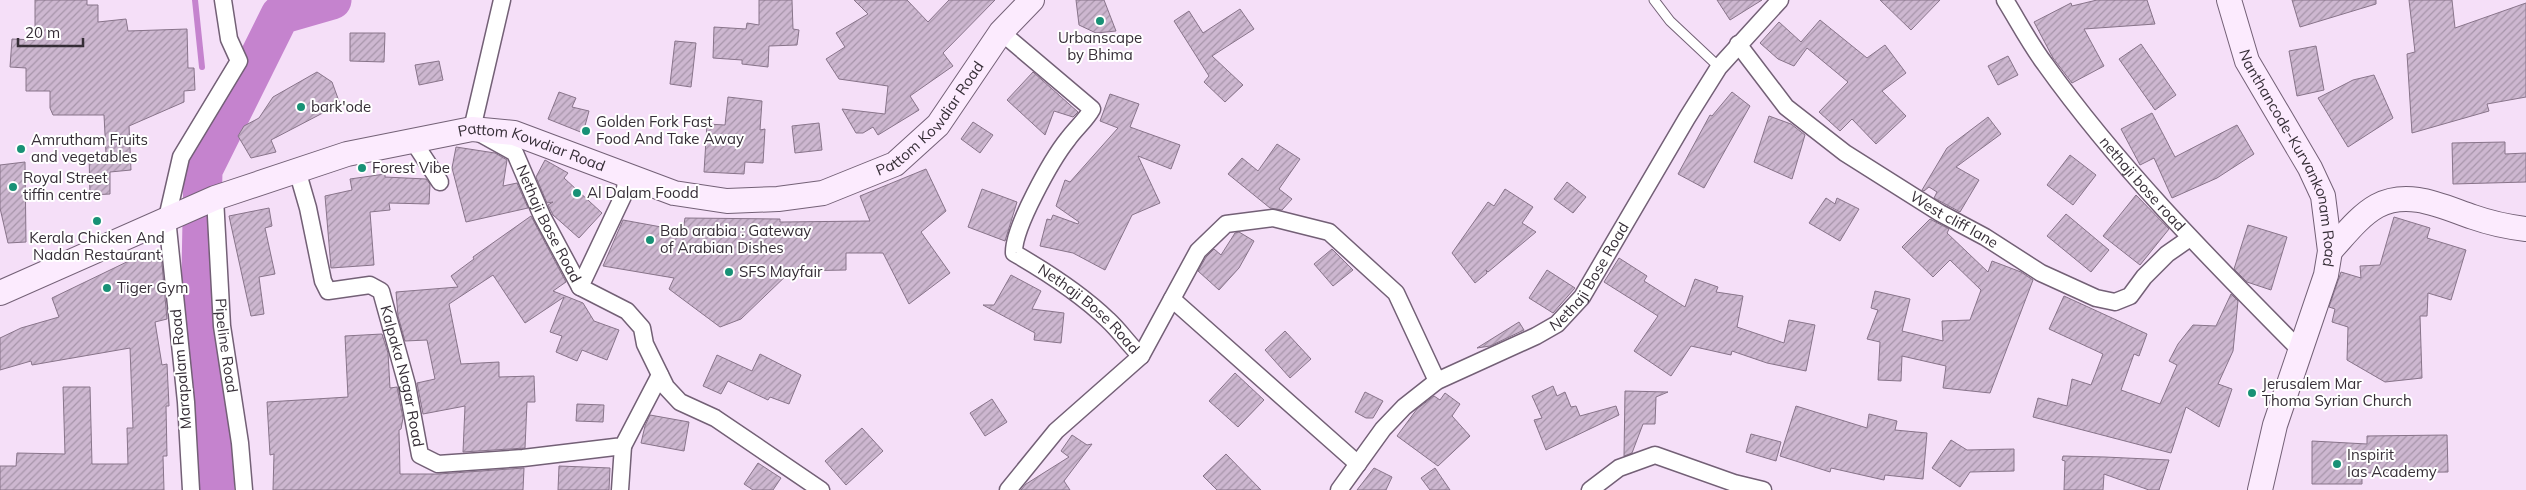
<svg xmlns="http://www.w3.org/2000/svg" width="2526" height="490" font-family="Mulish,sans-serif">
  <style>
    .lines { fill: none; stroke-linecap: round; stroke-linejoin: round }
    .stream { stroke: #c583ce; stroke-width: 6 }
    .river { stroke: #c583ce; stroke-width: 39 }
    .building { fill: url(#building-hatch); stroke: #88748a }
    .lane-casing { stroke: #736076; stroke-width: 11 }
    .street-casing { stroke: #736076; stroke-width: 19 }
    .secondary-casing { stroke: #736076; stroke-width: 26 }
    .lane { stroke: #fff; stroke-width: 9 }
    .street { stroke: #fff; stroke-width: 16 }
    .secondary { stroke: #fcebfe; stroke-width: 24 }
    .poi-dot { fill: #189176; stroke: #fff; stroke-width: 2 }
    .labels { text-anchor: middle; stroke-width: 4; stroke-linejoin: round; paint-order: stroke }
    .poi-label { font-size: 15px; fill: #362e37; stroke: #fff; text-anchor: start }
    .street-label { font-size: 15px; fill: #362e37; stroke: #fff }
  </style>
  <defs>
    <pattern id="building-hatch" width="6" height="6" patternUnits="userSpaceOnUse" patternTransform="scale(1.25)"><rect width="6" height="6" fill="#cdb7d0"/><path d="M-1 1l2-2M0 6l6-6M5 7l2-2" fill="none" stroke="#a795aa"/></pattern>
  </defs>
  <rect width="100%" height="100%" fill="#f5dff8"/>
  <g class="lines">
    <path class="stream" d="M195,0L202,67"/>
    <path class="river" d="M215,490L210,407L200,324L203,170L280,15L332,0"/>
  </g>
  <g class="building">
    <path d="M35,0H87V5H98V22L126,19L128,31L187,29L188,68H194L195,90L184,91V102L129,126L131,170L110,172V194L90,195L89,155L106,154L104,115H53L50,108V91H26V68L10,67L12,39L35,40Z"/>
    <path d="M759,0H792L793,29L799,30L797,45L769,46L768,67L742,64V60L713,58L714,27L746,29L747,23L759,25Z"/>
    <path d="M854,0H907L928,22L949,0H995L943,53L953,66L910,96L919,110L878,135L873,127L863,133H856L842,109L885,114L888,86L839,79L826,59L845,47L836,33L868,14Z"/>
    <path d="M1076,0H1104L1116,31L1096,33L1079,25Z"/>
    <path d="M1717,0H1762L1730,20Z"/>
    <path d="M1880,0H1940L1911,30Z"/>
    <path d="M2097,0H2147L2155,24L2084,29L2104,66L2072,83L2053,58L2034,22L2071,3L2072,6Z"/>
    <path d="M2292,0H2376V4L2300,27Z"/>
    <path d="M2409,0H2452L2455,28L2526,3V97L2487,104L2489,111L2412,133L2407,54L2415,52Z"/>
    <path d="M1240,9L1254,29L1212,56L1243,85L1225,102L1204,82L1209,76L1174,21L1189,11L1203,33Z"/>
    <path d="M1820,20L1867,58L1885,45L1906,73L1882,91L1906,116L1876,144L1852,119L1840,131L1819,112L1848,82L1807,48L1794,66L1778,59L1760,43L1779,22L1801,42Z"/>
    <path d="M350,33H385L384,62L350,61Z"/>
    <path d="M675,41L696,43L691,87L670,84Z"/>
    <path d="M2141,44L2176,95L2155,110L2119,59Z"/>
    <path d="M2316,46L2324,90L2297,96L2289,51Z"/>
    <path d="M2008,56L2018,75L1998,85L1988,66Z"/>
    <path d="M439,61L443,80L419,85L415,65Z"/>
    <path d="M317,72L332,82L340,104L271,140L276,152L251,158L238,136L244,126L259,118L273,97Z"/>
    <path d="M1033,72L1078,112L1073,117L1054,111L1045,135L1007,100Z"/>
    <path d="M2374,75L2393,118L2348,147L2318,98L2353,80Z"/>
    <path d="M559,92L576,98L572,107L589,111L583,133L548,119Z"/>
    <path d="M1732,92L1750,106L1704,188L1678,174L1710,115L1712,116Z"/>
    <path d="M1110,94L1139,104L1130,127L1180,145L1171,169L1138,156L1160,203L1132,215L1105,270L1073,253L1040,246L1047,219L1051,220L1053,215L1078,224L1079,222L1056,206L1065,180L1070,182L1118,128L1100,121Z"/>
    <path d="M728,97L762,101L760,130L765,129L763,163L745,162L744,174L704,172L707,124L725,125Z"/>
    <path d="M2152,113L2175,157L2237,125L2254,154L2217,178L2172,198L2154,158L2140,165L2121,129Z"/>
    <path d="M1769,116L1791,124L1805,135L1792,179L1754,162Z"/>
    <path d="M1988,117L2001,134L1956,167L1979,180L1960,212L1934,198L1937,192L1929,187L1924,191L1922,190L1947,148Z"/>
    <path d="M973,122L993,135L980,153L961,139Z"/>
    <path d="M819,123L822,150L795,153L792,126Z"/>
    <path d="M2505,142V154L2526,153V182L2453,184L2452,143Z"/>
    <path d="M1277,144L1300,159L1279,189L1292,199L1282,210L1270,208L1228,174L1242,158L1258,171Z"/>
    <path d="M456,147L495,153L507,160L503,186L517,183L528,208L466,222L452,168Z"/>
    <path d="M2070,155L2096,175L2073,205L2047,185Z"/>
    <path d="M545,160L568,173L564,178L602,213L579,238L553,215L548,205L553,202L547,203L536,177Z"/>
    <path d="M25,162L26,242L8,243L0,208V165Z"/>
    <path d="M926,169L946,211L921,232L950,273L909,304L883,253H846V270L791,271L741,319L720,327L669,289L674,278L603,266L623,220L683,231L685,218L780,219V222L870,221L860,196Z"/>
    <path d="M385,174V177L426,179L430,184L429,204L389,203L390,210L370,212L374,265L331,268L325,196L352,190L350,179Z"/>
    <path d="M1567,182L1586,197L1573,213L1554,199Z"/>
    <path d="M982,189L1017,202L1005,241L968,227Z"/>
    <path d="M1505,189L1533,207L1522,223L1536,232L1488,272L1486,270L1487,273L1475,283L1452,253L1488,202L1494,206Z"/>
    <path d="M2136,195L2169,229L2140,265L2103,236Z"/>
    <path d="M1826,198L1835,204L1837,198L1859,209L1840,241L1809,223Z"/>
    <path d="M269,208L272,226L265,228L275,274L259,277L264,314L251,316L229,216Z"/>
    <path d="M2066,214L2109,250L2091,272L2047,236Z"/>
    <path d="M531,216L566,282L553,291L583,303L594,321L619,330L607,360L582,350L577,361L556,352L562,336L550,332L564,297L525,323L493,275L449,304L461,364L499,362V377L534,376L535,402H527L525,448L463,452L465,406L423,414L417,383L435,379L427,340L405,341L398,316L396,292L458,287L451,276L474,259L473,257Z"/>
    <path d="M2394,217L2430,228L2427,238L2466,250L2451,300L2428,293L2427,316H2420L2422,378L2385,382L2347,360L2348,327L2332,322L2335,309L2329,307L2341,272L2361,278L2360,266L2380,265Z"/>
    <path d="M1930,219L1949,229L1947,233L1988,272L1992,261L2021,272L2033,280L1990,393L1943,388L1946,366L1902,356L1901,381L1878,380L1880,342L1867,339L1878,310L1871,308L1875,291L1910,299L1902,331L1943,341L1942,321L1970,320L1981,290L1950,260L1933,277L1902,247Z"/>
    <path d="M2248,225L2287,237L2271,290L2247,282L2234,269Z"/>
    <path d="M1239,232L1254,241L1239,268L1219,290L1198,271L1206,257L1214,249L1221,255L1235,233Z"/>
    <path d="M1332,249L1353,270L1333,286L1314,264Z"/>
    <path d="M161,253L167,319L155,322L162,365L167,364L169,406H166L167,456H163L164,490H0V466H16L17,453L65,454L63,387H90L92,464H128L127,428H133L130,348L32,365L31,361L0,370V338L21,328L59,317L52,298L135,258Z"/>
    <path d="M1619,258L1647,276L1644,281L1685,307L1695,279L1718,287L1716,292L1743,296L1737,327L1784,343L1789,320L1815,325L1806,371L1767,363L1732,351L1731,355L1691,346L1671,376L1634,351L1658,316L1604,282Z"/>
    <path d="M1547,270L1575,288L1553,313L1529,298Z"/>
    <path d="M1011,275L1041,291L1032,309L1064,313L1061,343L1034,340L1035,333L983,305H994Z"/>
    <path d="M2231,294L2238,301L2233,351L2218,384L2232,389L2219,427L2186,407L2171,453L2033,417L2038,398L2067,406L2072,379L2091,385L2103,354L2049,329L2064,296L2147,334L2139,356L2134,354L2121,390L2160,404L2177,365L2169,361L2178,344L2193,325L2216,326Z"/>
    <path d="M1519,322L1524,330L1490,346L1477,348Z"/>
    <path d="M1285,331L1311,359L1290,378L1265,350Z"/>
    <path d="M382,334L388,353L390,388L397,387L403,418L401,429L399,430L400,474H439L524,468L523,490H273L274,454L270,455L267,402L348,397L345,336Z"/>
    <path d="M760,354L801,375L789,404L770,397L768,400L728,381L721,394L703,386L717,355L752,371Z"/>
    <path d="M1235,373L1264,400L1238,427L1209,401Z"/>
    <path d="M1553,386L1557,396L1565,392L1571,407L1576,406L1580,416L1616,406L1619,415L1546,450L1534,420L1542,418L1532,396Z"/>
    <path d="M1625,391L1668,392L1656,397L1655,424H1643L1632,453L1624,456Z"/>
    <path d="M1365,392L1383,401L1373,418H1366L1355,412Z"/>
    <path d="M1445,393L1460,404L1452,416L1470,436L1438,466L1397,436L1417,409L1434,396L1440,400Z"/>
    <path d="M992,399L1007,422L985,436L970,413Z"/>
    <path d="M577,404L604,405L603,422L576,421Z"/>
    <path d="M1796,406L1867,428L1869,414L1897,421L1895,430L1927,433L1923,479L1885,475L1884,480L1831,468L1830,472L1780,456Z"/>
    <path d="M650,415L689,422L684,451L641,443L645,426Z"/>
    <path d="M862,428L883,451L846,485L825,461Z"/>
    <path d="M1751,434L1781,442L1776,461L1746,452Z"/>
    <path d="M1072,435L1087,445L1092,444L1064,481L1070,490H1021L1026,484L1069,457L1061,451Z"/>
    <path d="M2447,435L2448,472L2362,473V484H2312V441L2367,444V436Z"/>
    <path d="M1951,440L1967,450L2014,449V471L1970,472L1960,487L1932,468Z"/>
    <path d="M1226,454L1261,490H1217L1203,476Z"/>
    <path d="M2063,456L2105,457L2169,460L2159,490H2149L2104,474L2103,490H2064L2065,461L2062,460Z"/>
    <path d="M758,463L781,478L773,490H753L744,484Z"/>
    <path d="M559,466L610,468L609,490H558Z"/>
    <path d="M1374,468L1392,477L1386,490H1357Z"/>
    <path d="M1435,468L1450,490H1430L1421,478Z"/>
  </g>
  <g class="lines">
    <g class="lane-casing">
      <path id="lane" d="M1654,0L1670,21L1719,67"/>
    </g>
    <g class="street-casing">
      <g id="street">
        <path id="s1" d="M502,0L472,129L515,153L542,216L580,287L627,311L642,328L645,344L666,387L680,402L715,418L821,490"/>
        <path id="s2" d="M2005,0C2018,21 2030,44 2045,64C2120,169 2211,260 2301,351"/>
        <path id="s3" d="M1001,32L1092,109C1086,120 1076,128 1068,139C1052,159 1013,228 1014,253C1047,272 1080,293 1108,320C1120,331 1129,345 1141,356L1056,431L1008,490"/>
        <path id="s4" d="M1738,44L1786,107L1845,153L1940,213L1985,237L2041,273L2096,298L2115,302L2130,296L2144,277L2167,254L2190,238"/>
        <path d="M413,141L440,182"/>
        <path id="s5" d="M297,170L308,208L323,281L328,291L370,285L381,291L407,385L420,455L438,464L523,458L623,446L660,375"/>
        <path id="s6" d="M215,198L222,326L240,443L244,490"/>
        <path d="M580,287L624,194L627,177"/>
        <path d="M1172,299L1358,464"/>
        <path d="M1141,356L1198,251L1226,224L1273,218L1329,232L1396,293L1437,381"/>
        <path d="M191,490L186,402L167,218L181,157L239,61L229,39L223,0"/>
        <path d="M620,490L623,446"/>
        <path id="s7" d="M1339,490L1383,429L1404,407L1437,381L1536,336L1557,324L1582,297L1687,118L1719,67L1780,0"/>
        <path d="M1590,490L1619,468L1655,455L1734,483L1763,490"/>
      </g>
    </g>
    <g class="secondary-casing">
      <g id="secondary">
        <path id="s8" d="M2229,0L2247,61L2310,168L2323,196L2330,251L2326,275L2275,425L2260,490"/>
        <path d="M2330,251C2344,236 2359,216 2377,206C2409,189 2443,207 2473,217C2490,223 2509,227 2526,229"/>
        <path id="s9" d="M0,293L215,198L347,154L472,129L514,133L674,193L727,201L778,199L823,193L895,164L938,125L1001,32L1032,0"/>
      </g>
    </g>
    <use href="#lane" class="lane"/>
    <use href="#street" class="street"/>
    <use href="#secondary" class="secondary"/>
  </g>
  <g class="poi-dot">
    <circle cx="1100" cy="21" r="5"/>
    <circle cx="301" cy="107" r="5"/>
    <circle cx="586" cy="131" r="5"/>
    <circle cx="21" cy="149" r="5"/>
    <circle cx="362" cy="168" r="5"/>
    <circle cx="13" cy="187" r="5"/>
    <circle cx="577" cy="193" r="5"/>
    <circle cx="97" cy="221" r="5"/>
    <circle cx="650" cy="240" r="5"/>
    <circle cx="729" cy="272" r="5"/>
    <circle cx="107" cy="288" r="5"/>
    <circle cx="2252" cy="393" r="5"/>
    <circle cx="2337" cy="464" r="5"/>
  </g>
  <g class="labels">
    <g class="poi-label">
      <text x="1100" y="43" text-anchor="middle">Urbanscape<tspan x="1100" dy="17">by Bhima</tspan></text>
      <text x="311" y="112">bark'ode</text>
      <text x="596" y="127">Golden Fork Fast<tspan x="596" dy="17">Food And Take Away</tspan></text>
      <text x="31" y="145">Amrutham Fruits<tspan x="31" dy="17">and vegetables</tspan></text>
      <text x="372" y="173">Forest Vibe</text>
      <text x="23" y="183">Royal Street<tspan x="23" dy="17">tiffin centre</tspan></text>
      <text x="587" y="198">Al Dalam Foodd</text>
      <text x="660" y="236">Bab arabia : Gateway<tspan x="660" dy="17">of Arabian Dishes</tspan></text>
      <text x="97" y="243" text-anchor="middle">Kerala Chicken And<tspan x="97" dy="17">Nadan Restaurant</tspan></text>
      <text x="739" y="277">SFS Mayfair</text>
      <text x="117" y="293">Tiger Gym</text>
      <text x="2262" y="389">Jerusalem Mar<tspan x="2262" dy="17">Thoma Syrian Church</tspan></text>
      <text x="2347" y="460">Inspirit<tspan x="2347" dy="17">Ias Academy</tspan></text>
    </g>
    <g class="street-label">
      <text dy="5" stroke="none"><textPath href="#s9" startOffset="999">Pattom Kowdiar Road</textPath></text>
      <text dy="5" stroke="none"><textPath href="#s9" startOffset="564">Pattom Kowdiar Road</textPath></text>
      <text dy="5" stroke="none"><textPath href="#s8" startOffset="171">Nanthancode-Kurvankonam Road</textPath></text>
      <text dy="5" stroke="none"><textPath href="#s2" startOffset="230">nethaji bose road</textPath></text>
      <text dy="5" stroke="none"><textPath href="#s4" startOffset="282">West cliff lane</textPath></text>
      <text dy="5" stroke="none"><textPath href="#s1" startOffset="260">Nethaji Bose Road</textPath></text>
      <text dy="5" stroke="none"><textPath href="#s7" startOffset="338">Nethaji Bose Road</textPath></text>
      <text dy="5" stroke="none"><textPath href="#s3" startOffset="379">Nethaji Bose Road</textPath></text>
      <text dy="5" stroke="none"><textPath href="#s6" startOffset="148">Pipeline Road</textPath></text>
      <text transform="translate(181 369) rotate(-95)" y="5">Marapalam Road</text>
      <text dy="5" stroke="none"><textPath href="#s5" startOffset="268">Kalpaka Nagar Road</textPath></text>
    </g>
  </g>
  <path d="M18 38v8h65v-8" fill="none" stroke="#362e37" stroke-width="2.5"/>
  <text x="25" y="38" font-size="15" fill="#362e37" stroke="#ffffff" stroke-width="4" paint-order="stroke">20 m</text>
</svg>
